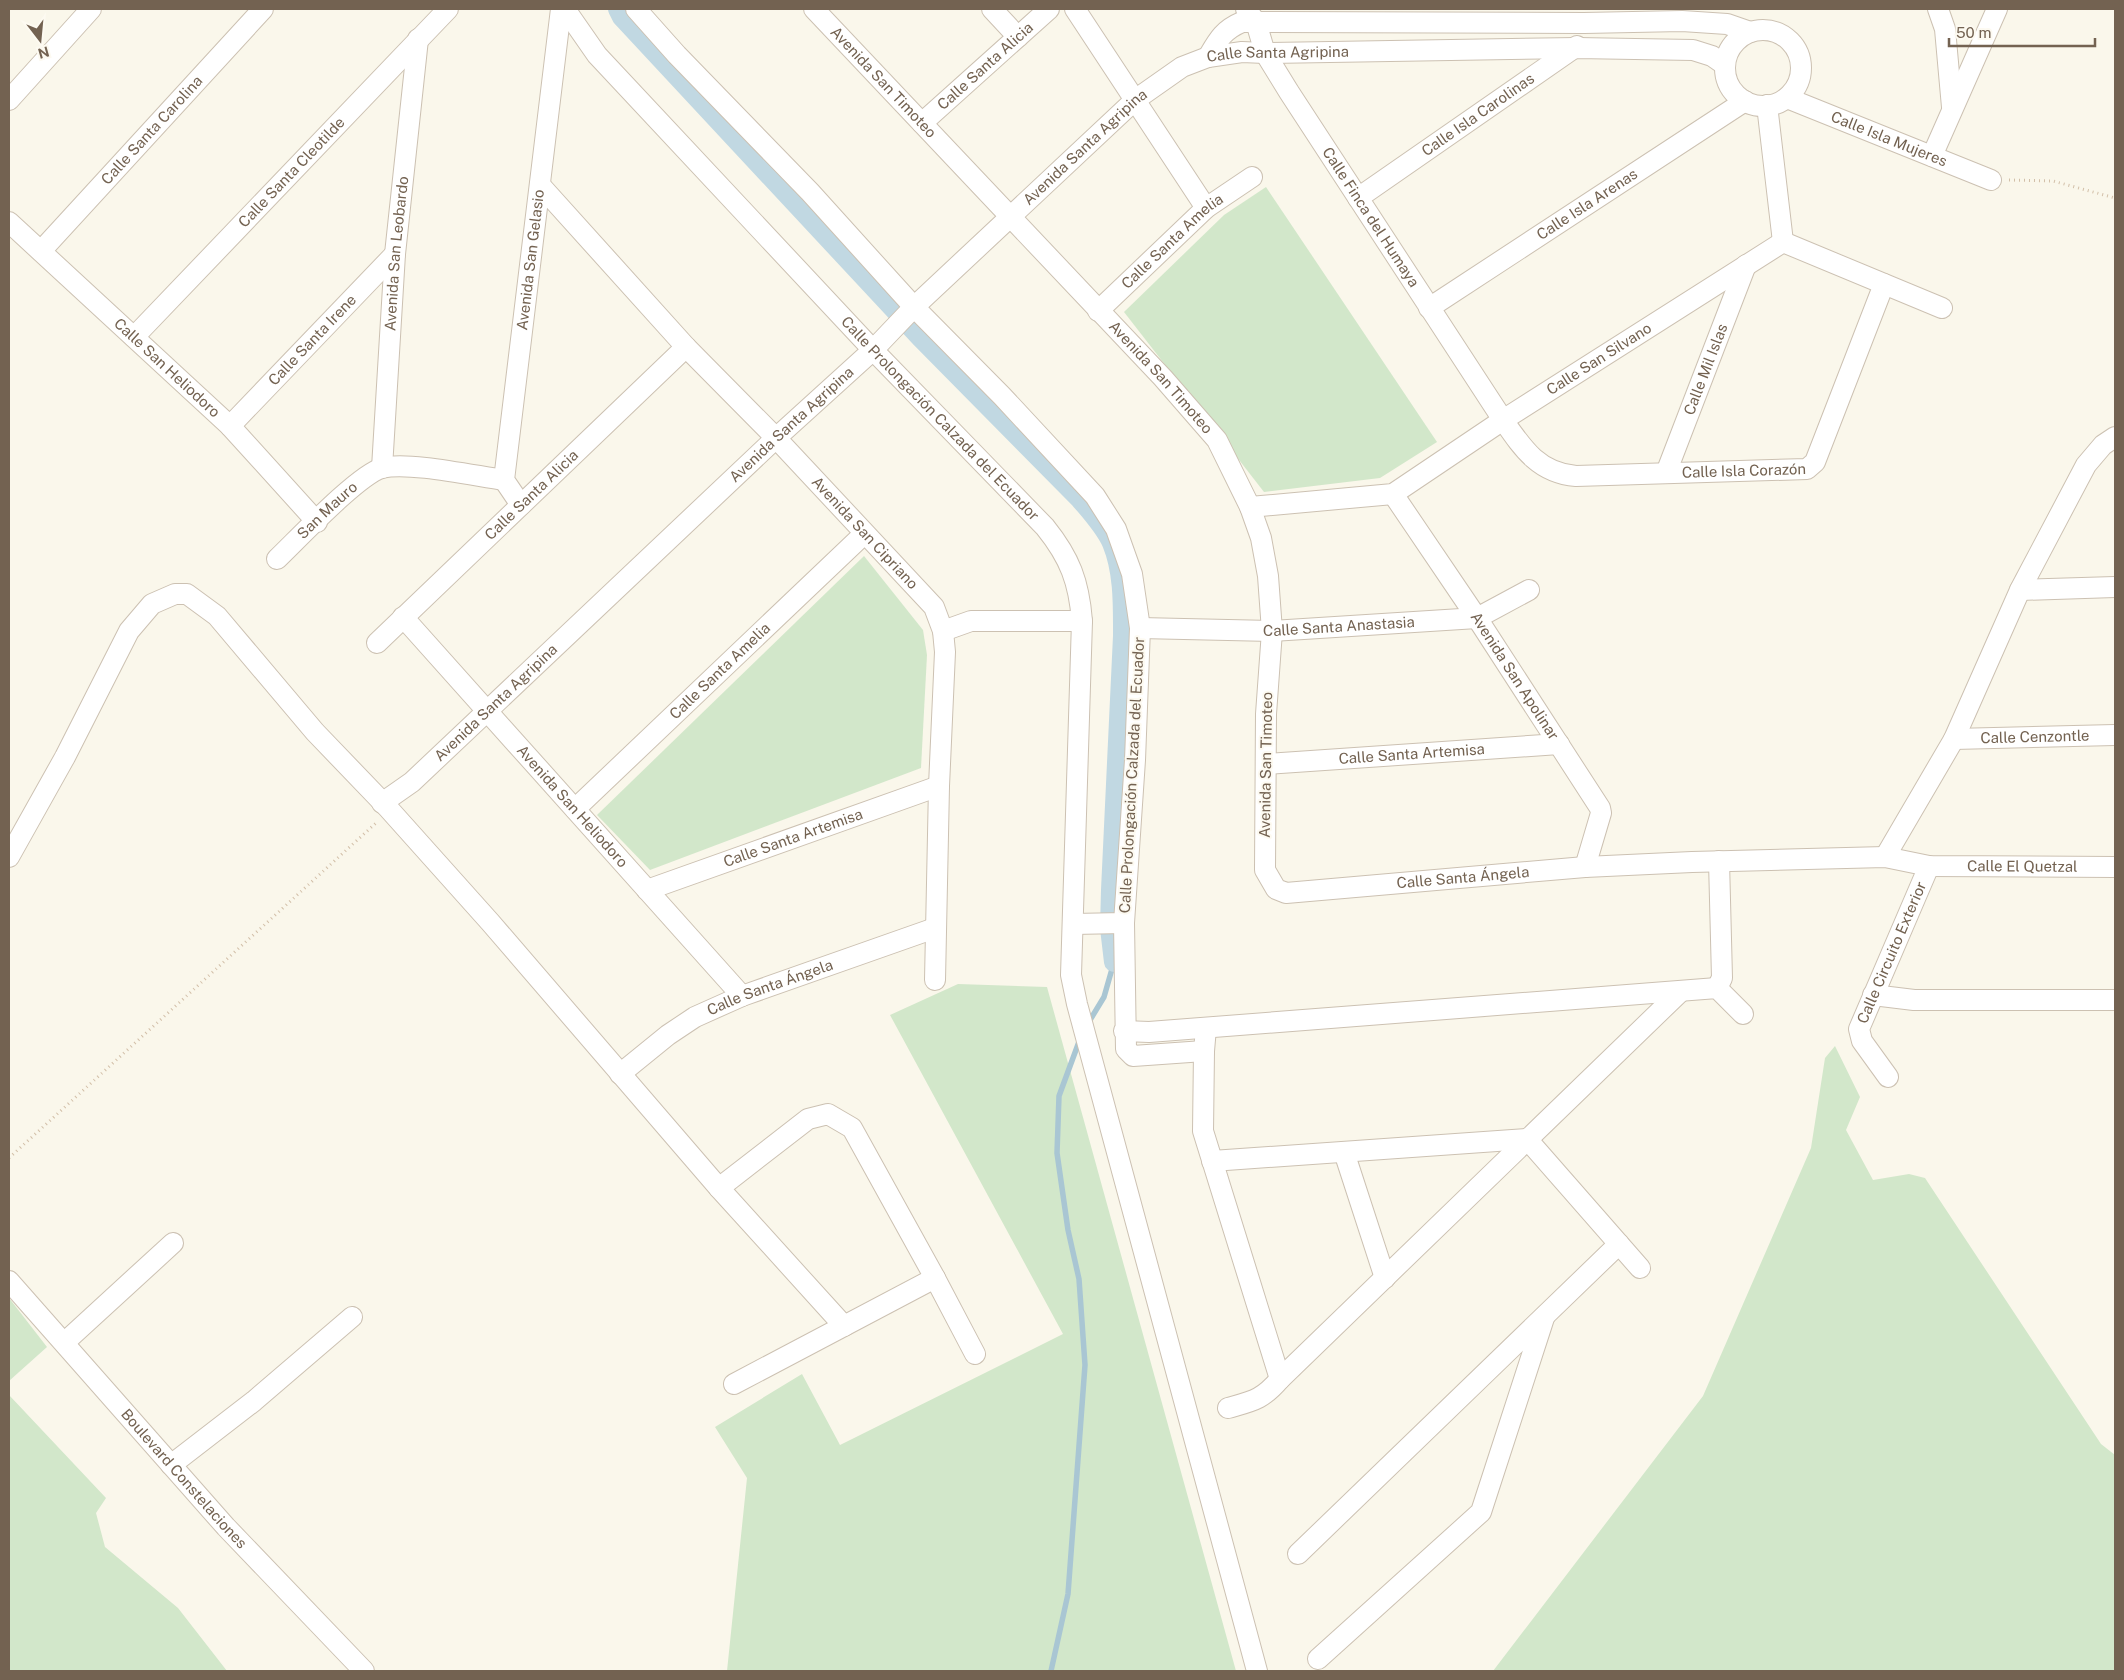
<svg xmlns="http://www.w3.org/2000/svg" width="2124" height="1680" font-family="'Public Sans',sans-serif">
  <style>
    .green { fill: #d2e7ca }
    .lines { fill: none; stroke-linecap: round; stroke-linejoin: round }
    .stream { stroke: #a9c6d3; stroke-width: 5.5 }
    .canal { stroke: #c1d8e2; stroke-width: 20 }
    .street-casing { stroke: #ccc1b2; stroke-width: 22 }
    .path { stroke: #d2bfa8; stroke-width: 3; stroke-dasharray: 1 4; stroke-linecap: butt }
    .street { stroke: #fff; stroke-width: 20 }
    .labels { text-anchor: middle; stroke-width: 4; stroke-linejoin: round; paint-order: stroke }
    .street-label { font-size: 15px; fill: #736251; stroke: #fdfaf1 }
  </style>
  <rect width="100%" height="100%" fill="#faf7eb"/>
  <g class="green">
    <path d="M1266,187L1437,442L1380,478L1264,492L1124,312L1224,215Z"/>
    <path d="M864,556L923,630L927,655L921,768L650,870L597,815Z"/>
    <path d="M958,984L1047,987L1236,1671H727L747,1478L715,1427L802,1374L840,1445L1063,1334L890,1015Z"/>
    <path d="M1835,1046L1860,1097L1846,1130L1873,1180L1909,1174L1925,1178L2101,1444L2115,1455V1671H1493L1703,1396L1811,1148L1825,1058Z"/>
    <path d="M9,1298L47,1347L9,1381Z"/>
    <path d="M9,1395L106,1498L96,1513L105,1547L178,1608L227,1671H9Z"/>
  </g>
  <g class="lines">
    <g class="stream">
      <path d="M1087,1025L1104,997L1114,962"/>
      <path d="M1051,1671L1068,1594L1085,1365L1079,1279L1068,1230L1057,1153L1059,1096L1080,1039"/>
    </g>
    <path class="canal" d="M618,9L622,17L920,337L1080,499C1091,512 1105,527 1112,543C1124,572 1123,606 1123,636L1111,890L1110,928L1114,962"/>
    <g class="street-casing">
      <g id="street">
        <path id="s1" d="M565,9L597,55L873,350L1045,527C1070,558 1079,582 1082,621L1071,975L1077,1004L1257,1671"/>
        <path d="M636,9L677,55L810,192L914,307L1002,396L1095,496L1116,529L1132,574L1140,628L1135,760L1124,923L1073,924"/>
        <path id="s2" d="M814,9L1163,378L1217,440L1250,507L1261,538L1268,576L1272,631L1266,714L1265,870L1276,889L1286,893L1585,867L1692,862L1885,857L1929,866L2115,867"/>
        <path d="M992,9L1018,37"/>
        <path d="M1075,9L1206,208"/>
        <path id="s3" d="M1246,9L1256,22L1265,53L1289,92L1503,420C1523,449 1539,473 1576,476L1807,469L1815,462L1884,284"/>
        <path d="M1938,9L1945,29L1952,107"/>
        <circle cx="1763" cy="68" r="38"/>
        <path d="M1208,57C1218,40 1223,30 1242,22L1584,23L1682,21L1727,24L1750,32"/>
        <path id="s4" d="M1787,98L1991,180"/>
        <path d="M9,100L91,9"/>
        <path d="M1767,105L1783,242"/>
        <path id="s5" d="M922,123L1049,9"/>
        <path d="M1932,156L1997,9"/>
        <path id="s6" d="M540,185L686,347L776,438L934,607L943,631L945,652L939,786L935,980"/>
        <path id="s7" d="M1358,198L1577,46"/>
        <path id="s8" d="M9,222L230,426L317,522"/>
        <path id="s9" d="M41,251L263,9"/>
        <path id="s10" d="M1429,308L1745,101"/>
        <path id="s11" d="M1098,311L1206,208L1252,177"/>
        <path id="s12" d="M134,337L448,9"/>
        <path id="s13" d="M230,426L395,254"/>
        <path id="s14" d="M382,468L395,254L418,39"/>
        <path id="s15" d="M1666,473L1746,265"/>
        <path id="s16" d="M1393,494L1477,618L1600,808L1601,813L1585,867"/>
        <path id="s17" d="M521,505L504,480L561,9"/>
        <path id="s18" d="M1250,507L1393,494L1503,420L1783,242L1942,308"/>
        <path id="s19" d="M277,559C298,539 358,475 382,468C407,461 475,476 504,480"/>
        <path d="M2020,590L2115,587"/>
        <path id="s20" d="M403,617L742,996"/>
        <path id="s21" d="M1140,628L1272,631L1477,618L1529,590"/>
        <path d="M943,631L971,621H1082"/>
        <path id="s22" d="M377,643L686,347"/>
        <path id="s23" d="M1954,739L2115,735"/>
        <path id="s24" d="M1266,764L1559,744"/>
        <path id="s25" d="M382,803L412,782L776,438L873,350L914,307L1135,100L1182,67L1208,57L1242,52L1265,53L1577,48L1693,50L1712,56L1725,65"/>
        <path id="s26" d="M575,809L864,534"/>
        <path d="M9,857L65,757L129,631L152,604L175,594H187L217,616L315,732L388,808L490,922L719,1188L844,1326"/>
        <path d="M1885,857L1954,739L2020,590L2086,465L2103,445L2115,437"/>
        <path id="s27" d="M647,890L939,786"/>
        <path d="M1124,923L1126,1049L1133,1056L1204,1051"/>
        <path d="M1717,988L1722,978L1719,861"/>
        <path d="M1873,995L1914,1000H2115"/>
        <path d="M1206,1028L1204,1051L1203,1131L1280,1379"/>
        <path d="M1124,1031L1149,1032L1717,988L1743,1014"/>
        <path id="s28" d="M620,1074L668,1035L695,1017L742,996L935,928"/>
        <path id="s29" d="M1888,1077L1862,1041L1859,1029L1929,866"/>
        <path d="M1344,1152L1385,1278"/>
        <path d="M1212,1161L1527,1139L1640,1268"/>
        <path d="M719,1188L808,1119L828,1114L852,1128L935,1278L975,1354"/>
        <path id="s30" d="M9,1281L226,1527L364,1671"/>
        <path d="M65,1342L173,1243"/>
        <path d="M734,1384L935,1278"/>
        <path d="M1228,1408C1253,1401 1262,1400 1280,1379L1681,991"/>
        <path d="M171,1465L254,1401L352,1317"/>
        <path d="M1298,1554L1619,1244"/>
        <path d="M1318,1659L1481,1512L1544,1318"/>
      </g>
    </g>
    <g class="path">
      <path d="M2009,180L2053,181L2115,198"/>
      <path d="M9,1158L376,823"/>
    </g>
    <use href="#street" class="street"/>
  </g>
  <g class="labels">
    <g class="street-label">
      <text dy="5" stroke="none"><textPath href="#s25" startOffset="1186">Calle Santa Agripina</textPath></text>
      <text dy="5" stroke="none"><textPath href="#s5" startOffset="85">Calle Santa Alicia</textPath></text>
      <text dy="5" stroke="none"><textPath href="#s2" startOffset="101">Avenida San Timoteo</textPath></text>
      <text dy="5" stroke="none"><textPath href="#s7" startOffset="146">Calle Isla Carolinas</textPath></text>
      <text dy="5" stroke="none"><textPath href="#s9" startOffset="164">Calle Santa Carolina</textPath></text>
      <text dy="5" stroke="none"><textPath href="#s4" startOffset="110">Calle Isla Mujeres</textPath></text>
      <text dy="5" stroke="none"><textPath href="#s25" startOffset="962">Avenida Santa Agripina</textPath></text>
      <text dy="5" stroke="none"><textPath href="#s12" startOffset="228">Calle Santa Cleotilde</textPath></text>
      <text dy="5" stroke="none"><textPath href="#s10" startOffset="189">Calle Isla Arenas</textPath></text>
      <text dy="5" stroke="none"><textPath href="#s3" startOffset="244">Calle Finca del Humaya</textPath></text>
      <text dy="5" stroke="none"><textPath href="#s11" startOffset="102">Calle Santa Amelia</textPath></text>
      <text dy="5" stroke="none"><textPath href="#s14" startOffset="215">Avenida San Leobardo</textPath></text>
      <text dy="5" stroke="none"><textPath href="#s17" startOffset="252">Avenida San Gelasio</textPath></text>
      <text dy="5" stroke="none"><textPath href="#s13" startOffset="119">Calle Santa Irene</textPath></text>
      <text dy="5" stroke="none"><textPath href="#s18" startOffset="390">Calle San Silvano</textPath></text>
      <text dy="5" stroke="none"><textPath href="#s8" startOffset="215">Calle San Heliodoro</textPath></text>
      <text dy="5" stroke="none"><textPath href="#s15" startOffset="111">Calle Mil Islas</textPath></text>
      <text dy="5" stroke="none"><textPath href="#s2" startOffset="506">Avenida San Timoteo</textPath></text>
      <text dy="5" stroke="none"><textPath href="#s1" startOffset="556">Calle Prolongación Calzada del Ecuador</textPath></text>
      <text dy="5" stroke="none"><textPath href="#s25" startOffset="558">Avenida Santa Agripina</textPath></text>
      <text dy="5" stroke="none"><textPath href="#s3" startOffset="750">Calle Isla Corazón</textPath></text>
      <text dy="5" stroke="none"><textPath href="#s22" startOffset="214">Calle Santa Alicia</textPath></text>
      <text dy="5" stroke="none"><textPath href="#s19" startOffset="70">San Mauro</textPath></text>
      <text dy="5" stroke="none"><textPath href="#s6" startOffset="476">Avenida San Cipriano</textPath></text>
      <text dy="5" stroke="none"><textPath href="#s21" startOffset="199">Calle Santa Anastasia</textPath></text>
      <text dy="5" stroke="none"><textPath href="#s26" startOffset="200">Calle Santa Amelia</textPath></text>
      <text dy="5" stroke="none"><textPath href="#s16" startOffset="219">Avenida San Apolinar</textPath></text>
      <text dy="5" stroke="none"><textPath href="#s25" startOffset="152">Avenida Santa Agripina</textPath></text>
      <text dy="5" stroke="none"><textPath href="#s23" startOffset="81">Calle Cenzontle</textPath></text>
      <text dy="5" stroke="none"><textPath href="#s24" startOffset="146">Calle Santa Artemisa</textPath></text>
      <text transform="translate(1266 765) rotate(-89)" y="5">Avenida San Timoteo</text>
      <text transform="translate(1132 775) rotate(-87)" y="5">Calle Prolongación Calzada del Ecuador</text>
      <text dy="5" stroke="none"><textPath href="#s20" startOffset="254">Avenida San Heliodoro</textPath></text>
      <text dy="5" stroke="none"><textPath href="#s27" startOffset="155">Calle Santa Artemisa</textPath></text>
      <text dy="5" stroke="none"><textPath href="#s2" startOffset="1802">Calle El Quetzal</textPath></text>
      <text dy="5" stroke="none"><textPath href="#s2" startOffset="1241">Calle Santa Ángela</textPath></text>
      <text dy="5" stroke="none"><textPath href="#s29" startOffset="140">Calle Circuito Exterior</textPath></text>
      <text dy="5" stroke="none"><textPath href="#s28" startOffset="175">Calle Santa Ángela</textPath></text>
      <text dy="5" stroke="none"><textPath href="#s30" startOffset="264">Boulevard Constelaciones</textPath></text>
    </g>
  </g>
  <rect width="2124" height="1680" fill="none" stroke="#736251" stroke-width="20"/>
  <g transform="translate(40 40) rotate(164)" stroke="#fdfaf1" stroke-width="4" paint-order="stroke">
  <path d="M0-4L9 19L0 12L-9 19Z" fill="#736251"/>
  <text y="-8" font-size="14" font-weight="bold" text-anchor="middle" fill="#736251">N</text>
  </g>
  <path d="M1949 38v8h146v-8" fill="none" stroke="#736251" stroke-width="2.5"/>
  <text x="1956" y="38" font-size="15" fill="#736251" stroke="#fdfaf1" stroke-width="4" paint-order="stroke">50 m</text>
</svg>
